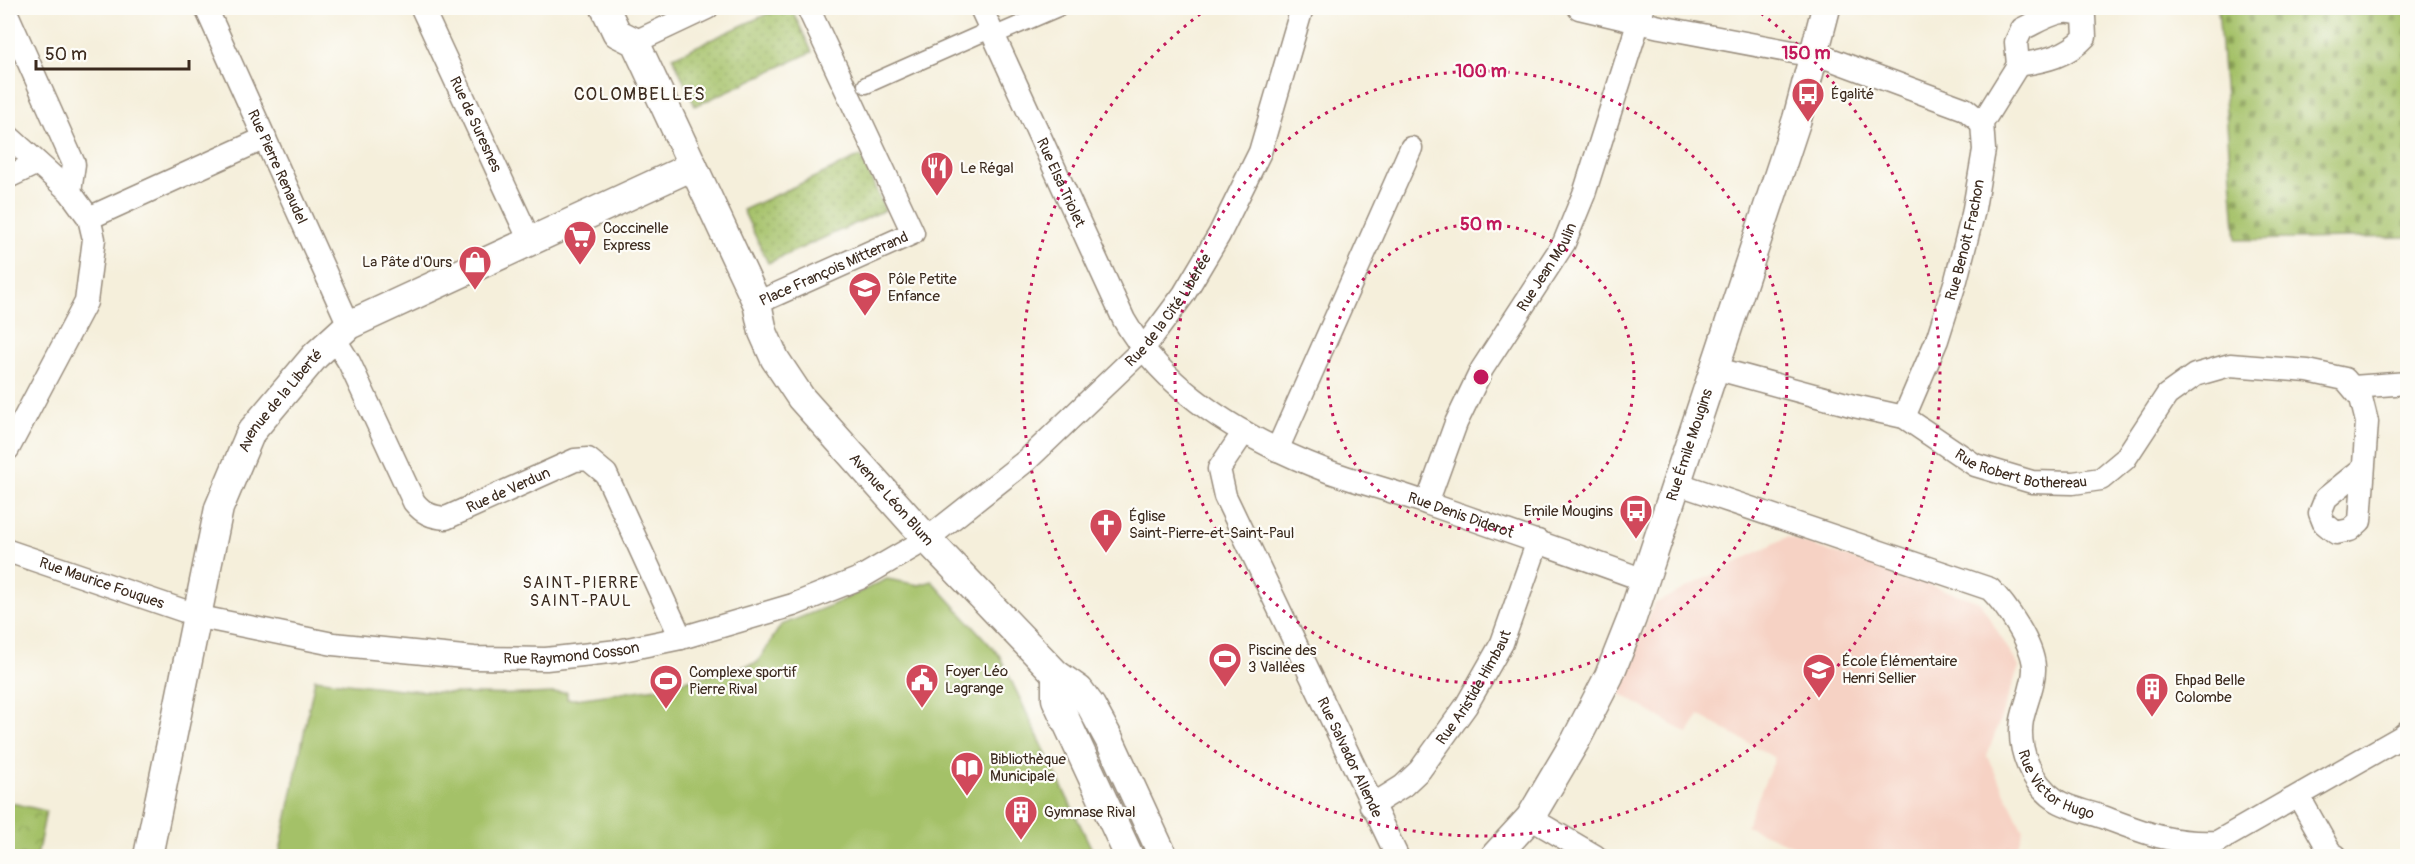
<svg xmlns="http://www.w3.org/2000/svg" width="2415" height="864" font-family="Pangolin,sans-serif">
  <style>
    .built { fill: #f6d2c4 }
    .grass { fill: url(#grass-dots); stroke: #707643; stroke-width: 1.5 }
    .cemetery { fill: url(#cemetery-stones); stroke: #707643; stroke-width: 1.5 }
    .park { fill: url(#park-crowns); stroke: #707643; stroke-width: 1.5 }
    .pitch { fill: #a4c168; stroke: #707643; stroke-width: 1.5 }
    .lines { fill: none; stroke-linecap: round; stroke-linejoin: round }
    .pedestrian-casing { stroke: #988c7c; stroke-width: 19 }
    .minor-casing { stroke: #988c7c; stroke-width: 25 }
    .tertiary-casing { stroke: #988c7c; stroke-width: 31 }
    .pedestrian { stroke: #fff; stroke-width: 16 }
    .minor { stroke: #fff; stroke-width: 22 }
    .tertiary { stroke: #fff; stroke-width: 28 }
    .ring { fill: none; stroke: #c2185b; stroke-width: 3; stroke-dasharray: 3 6 }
    .labels { text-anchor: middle; stroke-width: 4.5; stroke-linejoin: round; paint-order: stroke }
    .poi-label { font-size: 15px; fill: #3b2a1e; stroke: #fdfcf7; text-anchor: start }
    .street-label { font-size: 15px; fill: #3b2a1e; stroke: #fdfcf7 }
    .neighbourhood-label { font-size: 16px; letter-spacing: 1.5px; fill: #3b2a1e; stroke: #fdfcf7 }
    .quarter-label { font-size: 18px; letter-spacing: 1.5px; fill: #3b2a1e; stroke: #fdfcf7 }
    .centre { fill: #c2185b; stroke: #fdfcf7; stroke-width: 3 }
    .ring-label { font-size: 18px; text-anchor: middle; font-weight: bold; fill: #c2185b; stroke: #fdfcf7; stroke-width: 4.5; stroke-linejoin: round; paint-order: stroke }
  </style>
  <defs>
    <pattern id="grass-dots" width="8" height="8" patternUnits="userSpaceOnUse" patternTransform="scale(1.5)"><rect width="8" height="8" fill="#a4c168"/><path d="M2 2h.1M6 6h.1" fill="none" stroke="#879d55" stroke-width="1.8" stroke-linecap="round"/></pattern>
    <pattern id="cemetery-stones" width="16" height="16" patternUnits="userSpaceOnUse" patternTransform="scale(1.5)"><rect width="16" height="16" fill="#a4c168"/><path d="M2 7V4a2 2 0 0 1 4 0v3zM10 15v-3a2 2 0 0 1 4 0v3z" fill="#879d55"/></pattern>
    <pattern id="park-crowns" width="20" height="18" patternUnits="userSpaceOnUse" patternTransform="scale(1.5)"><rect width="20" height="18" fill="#a4c168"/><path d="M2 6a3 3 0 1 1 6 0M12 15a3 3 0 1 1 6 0" fill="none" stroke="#879d55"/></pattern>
  </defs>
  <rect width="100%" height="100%" fill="#fdfcf7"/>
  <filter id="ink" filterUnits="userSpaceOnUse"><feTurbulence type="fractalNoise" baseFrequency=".0167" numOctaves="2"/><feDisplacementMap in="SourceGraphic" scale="12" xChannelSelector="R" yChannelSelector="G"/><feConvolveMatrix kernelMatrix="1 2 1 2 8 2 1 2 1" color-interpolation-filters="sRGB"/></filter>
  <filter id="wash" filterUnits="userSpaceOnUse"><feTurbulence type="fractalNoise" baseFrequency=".008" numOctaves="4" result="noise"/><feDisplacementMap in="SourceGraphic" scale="24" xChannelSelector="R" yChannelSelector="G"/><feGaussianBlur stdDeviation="1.35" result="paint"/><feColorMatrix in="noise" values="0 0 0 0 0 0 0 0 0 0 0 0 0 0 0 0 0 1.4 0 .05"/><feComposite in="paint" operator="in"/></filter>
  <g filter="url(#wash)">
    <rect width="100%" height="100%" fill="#f5efdb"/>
    <path class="built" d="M1787,537L1980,602L2019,667L1987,756L2023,830L2014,856H1818L1746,826L1775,758L1699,715L1688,734L1619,693L1654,604Z"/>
    <g class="grass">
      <path d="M780,8H791L812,52L695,106L673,57Z"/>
      <path d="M861,156L885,210L768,263L743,210Z"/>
    </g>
    <path class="cemetery" d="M2218,8H2407V237L2236,240Z"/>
    <path class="park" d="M8,802L46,811L37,856H8Z"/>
    <path class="pitch" d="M887,579L919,585L932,581L999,655L1095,856H279L315,679C399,690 481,699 567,692V699H576L657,688L757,663L781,625L832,605Z"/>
  </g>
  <g filter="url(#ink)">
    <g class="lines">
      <g class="pedestrian-casing">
        <g id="pedestrian">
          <path d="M993,36L1058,8"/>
          <path d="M866,85L990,30"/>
        </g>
      </g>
      <g class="minor-casing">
        <g id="minor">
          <path id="s1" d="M206,8L349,325"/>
          <path id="s2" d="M422,8L530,241"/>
          <path id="s3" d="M981,8L1124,320C1167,394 1247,440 1325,470C1359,483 1395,491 1429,504C1501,529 1573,554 1644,580"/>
          <path d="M1579,8L1660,27L1830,59L1965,109L1982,123"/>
          <path d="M8,16L74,164L70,192"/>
          <path d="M635,42L707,8"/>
          <path d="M8,136L70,192L89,218L94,239L86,302L8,449"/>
          <path d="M8,177L37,163"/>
          <path d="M89,218L265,138"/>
          <path id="s4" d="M757,303L913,233L808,8"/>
          <path id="s5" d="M334,338L349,362L414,502C423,513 431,517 446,518L575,460L588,459L606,474L681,638"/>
          <path id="s6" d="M1714,368L1854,406L1904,417L1975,465L2032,482L2073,483L2101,479L2125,459L2167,395L2195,375L2230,365L2308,371L2345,379L2361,398L2367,422L2360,521L2350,530L2336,533L2324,523L2320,513L2326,498L2363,468"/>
          <path d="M2353,387L2408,383"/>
          <path id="s7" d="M1904,417L1937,340L1956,280L1973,214L1984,150L1982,123L2018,65L2016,42L2022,29C2042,20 2064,3 2084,17L2085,37C2068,56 2044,61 2018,65"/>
          <path id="s8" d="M1244,432L1219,469L1225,496L1397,856"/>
          <path d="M1277,450L1411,148"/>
          <path id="s9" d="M1676,483L1990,589C2006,605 2033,644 2034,667C2035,683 2025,704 2022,720C2017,749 2031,783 2056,800C2068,808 2088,812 2103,817C2146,833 2170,844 2217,842L2401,737L2408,731"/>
          <path id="s10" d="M1427,503L1456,423L1482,369L1564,243L1584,194L1643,8"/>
          <path id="s11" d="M8,551L205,618L333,644L474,658L546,659L618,651L681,638L793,605L860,578L927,539L1027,460L1143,349L1184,294L1219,235L1260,152L1302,8"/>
          <path d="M2299,797L2330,852L2336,856"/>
          <path id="s12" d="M1371,806L1403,786L1420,770L1466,706L1502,643L1538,541"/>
          <path d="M1530,818L1595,856"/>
        </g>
      </g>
      <g class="tertiary-casing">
        <g id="tertiary">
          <path id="s13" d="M605,8L617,33L635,42L757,303L763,332L775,359L801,398L927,539L1056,674L1079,690L1091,706L1110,741L1163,856"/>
          <path d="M1056,674V699L1129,856"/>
          <path id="s14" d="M148,856L219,508L251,432L315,356L349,325L693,166"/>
          <path id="s15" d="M1495,856L1530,818L1576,740L1609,676L1632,618L1797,119L1826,8"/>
        </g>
      </g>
      <use href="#pedestrian" class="pedestrian"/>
      <use href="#minor" class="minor"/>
      <use href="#tertiary" class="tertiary"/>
    </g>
  </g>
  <g class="ring">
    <circle cx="1481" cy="377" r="153"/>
    <circle cx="1481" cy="377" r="306"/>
    <path d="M1754 8A459 459 0 1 1 1208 8"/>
  </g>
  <defs>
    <g id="bus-pin" transform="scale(1.725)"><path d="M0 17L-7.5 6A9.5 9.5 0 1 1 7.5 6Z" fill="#d1495b" stroke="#fdfcf7"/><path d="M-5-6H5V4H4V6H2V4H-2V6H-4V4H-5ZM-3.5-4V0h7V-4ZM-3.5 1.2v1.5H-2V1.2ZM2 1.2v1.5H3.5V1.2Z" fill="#fff"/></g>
    <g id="restaurant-pin" transform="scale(1.725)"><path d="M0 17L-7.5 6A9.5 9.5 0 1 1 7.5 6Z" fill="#d1495b" stroke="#fdfcf7"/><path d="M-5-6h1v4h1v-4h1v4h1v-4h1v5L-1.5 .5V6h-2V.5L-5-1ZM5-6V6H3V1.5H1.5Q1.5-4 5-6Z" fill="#fff"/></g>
    <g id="supermarket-pin" transform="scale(1.725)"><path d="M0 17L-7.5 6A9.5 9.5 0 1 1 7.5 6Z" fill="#d1495b" stroke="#fdfcf7"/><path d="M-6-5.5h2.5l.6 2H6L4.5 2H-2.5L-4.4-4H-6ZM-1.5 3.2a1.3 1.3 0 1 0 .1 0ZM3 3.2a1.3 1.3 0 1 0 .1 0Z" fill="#fff"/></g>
    <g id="shop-pin" transform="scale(1.725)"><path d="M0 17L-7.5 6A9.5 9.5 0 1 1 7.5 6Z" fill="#d1495b" stroke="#fdfcf7"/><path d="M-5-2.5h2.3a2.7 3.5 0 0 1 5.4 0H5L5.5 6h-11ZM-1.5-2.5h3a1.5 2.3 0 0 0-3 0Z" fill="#fff"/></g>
    <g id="school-pin" transform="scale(1.725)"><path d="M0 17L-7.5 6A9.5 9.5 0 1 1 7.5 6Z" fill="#d1495b" stroke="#fdfcf7"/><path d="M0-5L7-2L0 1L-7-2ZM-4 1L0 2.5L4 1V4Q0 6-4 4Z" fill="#fff"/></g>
    <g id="church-pin" transform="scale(1.725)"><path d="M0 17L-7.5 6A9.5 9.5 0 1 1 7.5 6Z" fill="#d1495b" stroke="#fdfcf7"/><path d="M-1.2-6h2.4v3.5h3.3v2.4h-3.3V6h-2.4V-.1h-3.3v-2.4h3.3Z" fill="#fff"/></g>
    <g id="stadium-pin" transform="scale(1.725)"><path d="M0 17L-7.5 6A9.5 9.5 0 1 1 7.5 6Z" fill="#d1495b" stroke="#fdfcf7"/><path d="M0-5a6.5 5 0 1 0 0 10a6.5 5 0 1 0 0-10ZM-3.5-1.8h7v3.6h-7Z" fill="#fff"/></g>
    <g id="civic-pin" transform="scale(1.725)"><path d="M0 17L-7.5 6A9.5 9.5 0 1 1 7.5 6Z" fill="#d1495b" stroke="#fdfcf7"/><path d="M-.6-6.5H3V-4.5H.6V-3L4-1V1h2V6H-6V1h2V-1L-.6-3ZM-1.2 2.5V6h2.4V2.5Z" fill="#fff"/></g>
    <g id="building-pin" transform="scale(1.725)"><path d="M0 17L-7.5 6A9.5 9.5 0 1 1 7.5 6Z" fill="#d1495b" stroke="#fdfcf7"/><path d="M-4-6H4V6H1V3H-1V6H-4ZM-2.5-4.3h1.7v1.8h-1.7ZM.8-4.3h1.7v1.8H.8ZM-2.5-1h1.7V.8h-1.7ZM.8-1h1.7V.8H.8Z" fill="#fff"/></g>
    <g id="library-pin" transform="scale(1.725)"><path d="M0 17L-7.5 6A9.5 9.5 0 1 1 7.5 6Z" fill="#d1495b" stroke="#fdfcf7"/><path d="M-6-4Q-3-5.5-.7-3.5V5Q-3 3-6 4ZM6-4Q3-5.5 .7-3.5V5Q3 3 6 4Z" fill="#fff"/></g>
  </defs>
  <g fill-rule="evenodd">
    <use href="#bus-pin" x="1808" y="94"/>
    <use href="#restaurant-pin" x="937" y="168"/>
    <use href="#supermarket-pin" x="580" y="237"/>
    <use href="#shop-pin" x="475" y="262"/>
    <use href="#school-pin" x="865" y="288"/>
    <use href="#bus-pin" x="1636" y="511"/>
    <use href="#church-pin" x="1106" y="525"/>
    <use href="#stadium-pin" x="1225" y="659"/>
    <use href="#school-pin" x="1819" y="670"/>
    <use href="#civic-pin" x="922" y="680"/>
    <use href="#stadium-pin" x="666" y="681"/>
    <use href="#building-pin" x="2152" y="689"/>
    <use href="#library-pin" x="967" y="768"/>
    <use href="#building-pin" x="1021" y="812"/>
  </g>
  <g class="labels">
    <g class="poi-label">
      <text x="1831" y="99">Égalité</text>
      <text x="960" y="173">Le Régal</text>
      <text x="603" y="233">Coccinelle<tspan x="603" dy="17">Express</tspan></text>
      <text x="452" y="267" text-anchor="end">La Pâte d'Ours</text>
      <text x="888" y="284">Pôle Petite<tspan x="888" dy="17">Enfance</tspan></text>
      <text x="1613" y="516" text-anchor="end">Emile Mougins</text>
      <text x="1129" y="521">Église<tspan x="1129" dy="17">Saint-Pierre-et-Saint-Paul</tspan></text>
      <text x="1248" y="655">Piscine des<tspan x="1248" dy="17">3 Vallées</tspan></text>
      <text x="1842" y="666">École Élémentaire<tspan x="1842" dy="17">Henri Sellier</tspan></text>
      <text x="945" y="676">Foyer Léo<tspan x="945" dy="17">Lagrange</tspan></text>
      <text x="689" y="677">Complexe sportif<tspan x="689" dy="17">Pierre Rival</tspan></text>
      <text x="2175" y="685">Ehpad Belle<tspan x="2175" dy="17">Colombe</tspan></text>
      <text x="990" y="764">Bibliothèque<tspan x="990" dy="17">Municipale</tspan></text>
      <text x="1044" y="817">Gymnase Rival</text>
    </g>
    <g class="street-label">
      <text dy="5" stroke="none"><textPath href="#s2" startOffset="128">Rue de Suresnes</textPath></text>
      <text dy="5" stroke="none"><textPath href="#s1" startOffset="174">Rue Pierre Renaudel</textPath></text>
      <text dy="5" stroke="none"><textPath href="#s3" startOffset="192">Rue Elsa Triolet</textPath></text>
      <text dy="5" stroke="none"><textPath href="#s7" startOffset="188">Rue Benoit Frachon</textPath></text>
      <text dy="5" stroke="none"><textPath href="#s4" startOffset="84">Place François Mitterrand</textPath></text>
      <text dy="5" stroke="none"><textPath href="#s10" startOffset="266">Rue Jean Moulin</textPath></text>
      <text dy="5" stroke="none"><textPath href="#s11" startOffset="1290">Rue de la Cité Libérée</textPath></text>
      <text dy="5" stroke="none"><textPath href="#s14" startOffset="480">Avenue de la Liberté</textPath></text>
      <text dy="5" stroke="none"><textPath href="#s15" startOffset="459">Rue Émile Mougins</textPath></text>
      <text dy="5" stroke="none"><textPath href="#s6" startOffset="328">Rue Robert Bothereau</textPath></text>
      <text dy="5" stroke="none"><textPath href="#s5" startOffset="288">Rue de Verdun</textPath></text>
      <text dy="5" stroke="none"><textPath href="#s13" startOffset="578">Avenue Léon Blum</textPath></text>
      <text dy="5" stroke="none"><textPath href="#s3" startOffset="742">Rue Denis Diderot</textPath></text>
      <text dy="5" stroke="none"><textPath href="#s11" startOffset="99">Rue Maurice Fouques</textPath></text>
      <text dy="5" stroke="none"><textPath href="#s11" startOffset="578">Rue Raymond Cosson</textPath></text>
      <text dy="5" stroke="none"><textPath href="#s12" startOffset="160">Rue Aristide Himbaut</textPath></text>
      <text dy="5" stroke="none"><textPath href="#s8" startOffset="362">Rue Salvador Allende</textPath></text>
      <text dy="5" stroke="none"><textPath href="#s9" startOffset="558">Rue Victor Hugo</textPath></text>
    </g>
    <g class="neighbourhood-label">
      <text x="581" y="588">SAINT-PIERRE<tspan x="581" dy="18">SAINT-PAUL</tspan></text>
    </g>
    <g class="quarter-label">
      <text x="640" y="100">COLOMBELLES</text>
    </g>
  </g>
  <circle cx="1481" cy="377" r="9" class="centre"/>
  <g class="ring-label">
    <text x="1806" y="59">150 m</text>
    <text x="1481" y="77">100 m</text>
    <text x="1481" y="230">50 m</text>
  </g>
  <rect width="2415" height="864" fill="none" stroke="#fdfcf7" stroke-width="30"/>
  <path d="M36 60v9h153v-9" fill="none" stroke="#3b2a1e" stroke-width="3"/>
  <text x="45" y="60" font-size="18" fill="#3b2a1e" stroke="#fdfcf7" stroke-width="4.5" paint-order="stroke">50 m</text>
</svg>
